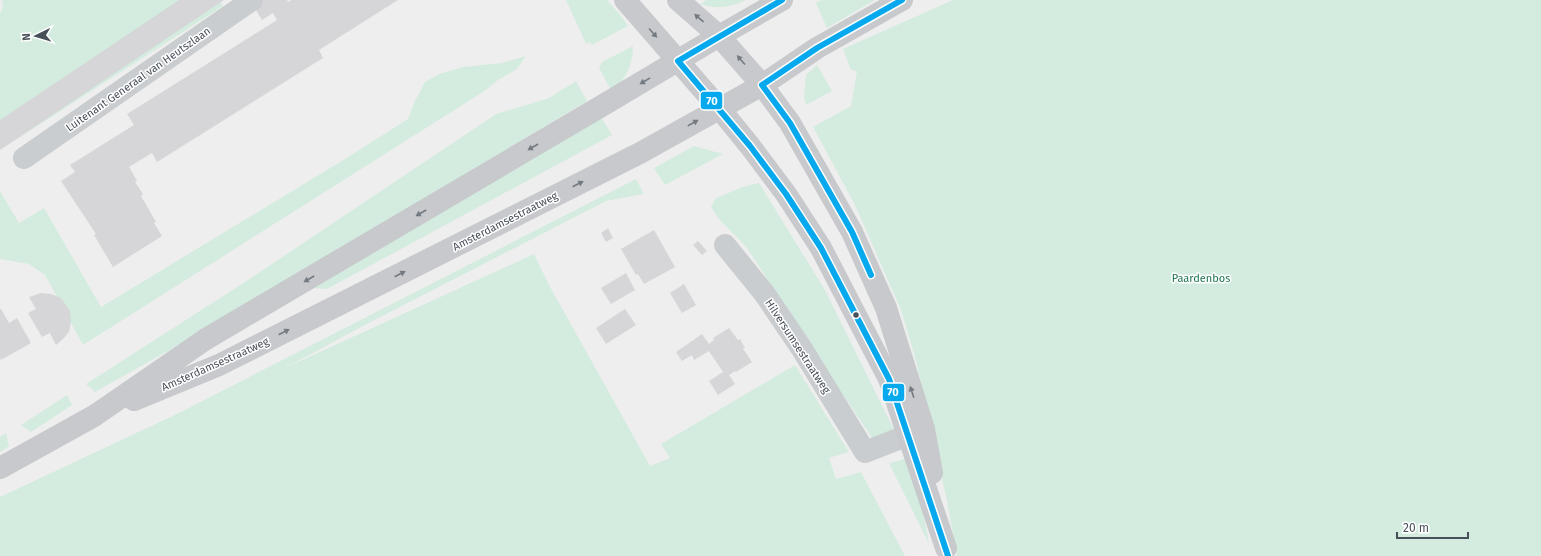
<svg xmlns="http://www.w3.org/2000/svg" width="1541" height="556" font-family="'Fira Sans',sans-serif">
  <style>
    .green { fill: #d4ecdf }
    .building { fill: #d6d6d8 }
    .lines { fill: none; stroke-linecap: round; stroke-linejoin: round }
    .minor { stroke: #cacdcf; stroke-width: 22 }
    .major { stroke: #c7c9cc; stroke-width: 22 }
    .bus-1-casing { stroke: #fff; stroke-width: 9 }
    .bus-1 { stroke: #07a9ee; stroke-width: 6 }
    .oneway { fill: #747a81 }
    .bus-dot { fill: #474f59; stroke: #fff; stroke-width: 1.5 }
    .labels { text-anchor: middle; stroke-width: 3; stroke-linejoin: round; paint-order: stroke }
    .street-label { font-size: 11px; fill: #474f59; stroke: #fff }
    .park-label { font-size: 11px; fill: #1d754f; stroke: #fff }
    .line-badge { stroke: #fff; stroke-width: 1.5 }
    .badge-label { font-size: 11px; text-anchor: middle; font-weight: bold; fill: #fff }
  </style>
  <rect width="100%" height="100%" fill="#efeeee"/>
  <g class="green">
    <path d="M2,0H219L223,6L0,150V13L3,8Z"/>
    <path d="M566,0H607L621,16L628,26L592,45L590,42L586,44Z"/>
    <path d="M706,0H746C732,7 716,10 701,4Z"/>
    <path d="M821,0H875L827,28L816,3Z"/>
    <path d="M953,0H1541V556H957L947,501L916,361L901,310L855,205L813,127L851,106L857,71L851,70L843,49Z"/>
    <path d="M633,46C633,66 625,79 612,92L599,68L602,62Z"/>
    <path d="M526,56L517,69L498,80L486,90L83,345L45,275L29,264L0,259V191L19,223L44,208L101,307L345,159L408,119L415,101L425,82L439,74L463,67L502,63Z"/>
    <path d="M817,65L832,91L806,105L804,96L806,75Z"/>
    <path d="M576,81L587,101L205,330L95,392L86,384L245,282L496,114L549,98Z"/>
    <path d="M601,117L612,135L327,289L312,288Z"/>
    <path d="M694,146L723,154L665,185L654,168Z"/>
    <path d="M636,179L644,194L606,201L361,327L287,367L534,254L549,285L650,466L670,458L661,444L795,365L849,452L829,458L836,479L861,472L905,556H0V497L181,412Z"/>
    <path d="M759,183L825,290L896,434L875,442L833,380L747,248L719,219L711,207L716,198L743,187Z"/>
    <path d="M67,395L72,405L31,432L21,425Z"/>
    <path d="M6,433L9,446L0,452V437Z"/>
    <path d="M905,459L922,507L929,544L889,463Z"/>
  </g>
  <g class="building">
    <path d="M179,0H224L0,150V120Z"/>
    <path d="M261,0H287L288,2L291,0H398L319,50L323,58L157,162L152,153L129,167L137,181L135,182L143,194L141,196L156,222L154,223L162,236L113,267L94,235L96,234L61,181L75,172L70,165L134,125L127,114L277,20L273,13L262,20L253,5Z"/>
    <path d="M608,228L613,238L606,242L601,233Z"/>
    <path d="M654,230L675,267L644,284L638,274L636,275L621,249Z"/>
    <path d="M698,241L707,251L702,255L693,245Z"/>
    <path d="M626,273L635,290L611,304L601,288Z"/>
    <path d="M684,284L696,305L682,313L670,293Z"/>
    <path d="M41,293L51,294L61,298L70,311L71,322L69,332L62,340L56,345L50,333L42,337L28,313L36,309L29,297Z"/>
    <path d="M0,309H1L9,323L17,318L31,343L1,360L0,358Z"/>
    <path d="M625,309L636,325L606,344L596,328Z"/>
    <path d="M729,328L738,340L740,339L745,348L743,349L752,362L736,372L735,371L729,375L735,384L718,395L709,381L723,372L709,351L694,360L692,355L682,361L676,352L702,334L709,344L714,340L713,338Z"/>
  </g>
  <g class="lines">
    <g class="minor">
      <path d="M24,158L252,0"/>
      <path d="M725,245L764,293L802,349L865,452L924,429"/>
    </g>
    <g class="major">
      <path d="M625,0L719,108L750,146L786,194L821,248L889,379L946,548"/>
      <path d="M678,0L719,36L762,85L790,123L852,232L886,308L924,429L932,473"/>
      <path d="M134,400L219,365L640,153L762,85L817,48L902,0"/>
      <path d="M0,468L94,416L206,339L610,101L719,36L782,0"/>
    </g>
    <g class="bus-1-casing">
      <g id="bus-1">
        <path d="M782,0L678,61L750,146L786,194L821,248L889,379L948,556"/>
        <path d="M871,275L852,232L790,123L762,85L817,48L902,0"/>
      </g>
    </g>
    <use href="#bus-1" class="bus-1"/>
  </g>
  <defs><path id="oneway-solid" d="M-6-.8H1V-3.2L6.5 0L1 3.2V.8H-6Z"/></defs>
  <g class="oneway">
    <use href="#oneway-solid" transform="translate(699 18) rotate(-139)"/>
    <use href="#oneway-solid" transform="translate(653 33) rotate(48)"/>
    <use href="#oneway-solid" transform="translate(741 60) rotate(-131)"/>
    <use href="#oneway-solid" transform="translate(645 81) rotate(149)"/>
    <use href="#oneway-solid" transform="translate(693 123) rotate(-29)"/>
    <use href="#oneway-solid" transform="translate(533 147) rotate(150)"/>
    <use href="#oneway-solid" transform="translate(578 184) rotate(-27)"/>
    <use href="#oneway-solid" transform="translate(421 213) rotate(150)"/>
    <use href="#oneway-solid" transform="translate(400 274) rotate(-27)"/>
    <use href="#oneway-solid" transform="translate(309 279) rotate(150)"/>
    <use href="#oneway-solid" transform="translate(284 332) rotate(-27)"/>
    <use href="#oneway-solid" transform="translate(912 392) rotate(-108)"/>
  </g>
  <circle class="bus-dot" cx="856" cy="315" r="3.5"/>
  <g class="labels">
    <g class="street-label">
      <text transform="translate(138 79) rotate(-35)" y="4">Luitenant Generaal van Heutszlaan</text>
      <text transform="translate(505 221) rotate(-27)" y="4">Amsterdamsestraatweg</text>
      <text transform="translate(798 346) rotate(57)" y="4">Hilversumsestraatweg</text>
      <text transform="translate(215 364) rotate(-24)" y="4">Amsterdamsestraatweg</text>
    </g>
    <g class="park-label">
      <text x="1201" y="282">Paardenbos</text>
    </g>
  </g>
  <g class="line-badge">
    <rect x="700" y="91" width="23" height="19" rx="4" fill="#07a9ee"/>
    <rect x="882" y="383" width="23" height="19" rx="4" fill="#07a9ee"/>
  </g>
  <g class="badge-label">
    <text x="712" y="105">70</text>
    <text x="893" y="396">70</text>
  </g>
  <g transform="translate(36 36) rotate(265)" stroke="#ffffff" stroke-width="3" paint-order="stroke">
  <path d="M0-3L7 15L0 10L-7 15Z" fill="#474f59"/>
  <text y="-6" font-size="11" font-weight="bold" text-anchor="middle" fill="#474f59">N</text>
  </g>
  <path d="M1397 532v6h71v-6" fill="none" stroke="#474f59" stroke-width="2"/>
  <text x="1403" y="532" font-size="12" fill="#474f59" stroke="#ffffff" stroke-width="3" paint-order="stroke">20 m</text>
</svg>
